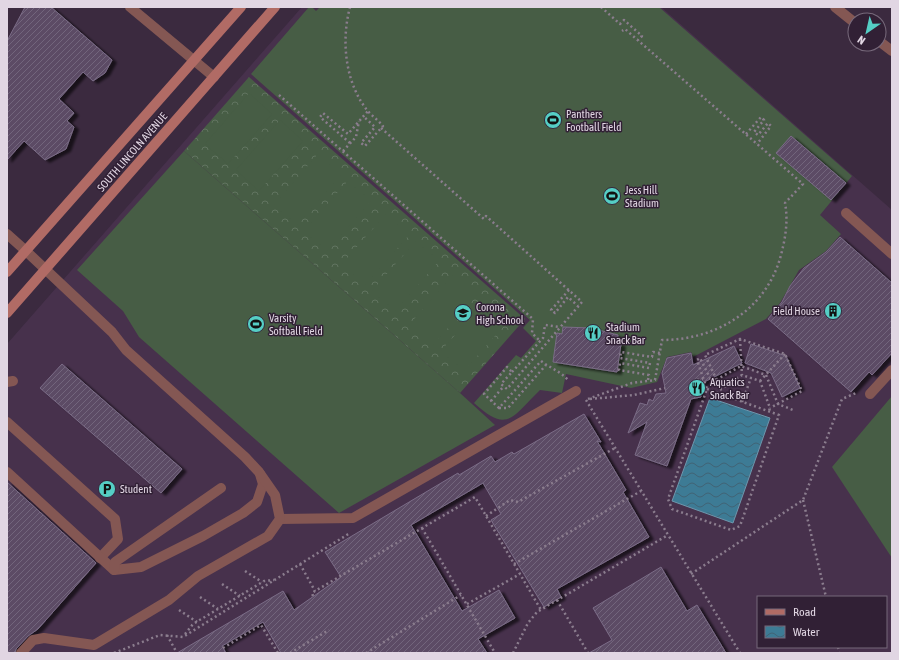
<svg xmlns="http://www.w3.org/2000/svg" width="899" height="660" font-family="'Asap Condensed',sans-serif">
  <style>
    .built { fill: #47314c; fill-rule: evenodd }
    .forest { fill: url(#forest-crowns) }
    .garden { fill: #475d45 }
    .water { fill: url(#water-waves); stroke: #6e96ac }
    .building { fill: url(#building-hatch); stroke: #7b6c87; filter: url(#shadow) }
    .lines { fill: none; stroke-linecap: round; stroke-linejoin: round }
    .path { stroke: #8b7d8e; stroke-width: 2.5; stroke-dasharray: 2 3; stroke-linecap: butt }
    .lane { stroke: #845753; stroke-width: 10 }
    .street { stroke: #845753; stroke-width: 10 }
    .secondary { stroke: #b16b65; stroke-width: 10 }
    .labels { text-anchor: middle; stroke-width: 3; stroke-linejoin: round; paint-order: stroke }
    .poi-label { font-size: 11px; fill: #e1d6e3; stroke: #312035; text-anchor: start }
    .street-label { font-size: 11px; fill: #e1d6e3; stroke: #312035 }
  </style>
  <defs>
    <pattern id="forest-crowns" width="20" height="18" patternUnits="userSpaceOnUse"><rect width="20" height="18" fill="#475d45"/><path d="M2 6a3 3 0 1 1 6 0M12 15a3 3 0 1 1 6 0" fill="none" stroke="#617460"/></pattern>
    <pattern id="water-waves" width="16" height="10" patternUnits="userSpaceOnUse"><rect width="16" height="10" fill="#3d7b95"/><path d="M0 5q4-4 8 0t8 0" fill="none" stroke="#406375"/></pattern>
    <pattern id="building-hatch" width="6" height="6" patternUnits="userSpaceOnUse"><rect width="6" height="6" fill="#5b4c65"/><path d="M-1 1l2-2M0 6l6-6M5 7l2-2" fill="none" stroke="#72657b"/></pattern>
    <filter id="shadow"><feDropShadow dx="4.5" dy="2.5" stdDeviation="1" flood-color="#0009"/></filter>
  </defs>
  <rect width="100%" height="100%" fill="#3b2a3f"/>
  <path class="built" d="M302,7H661L892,210V653H7V344ZM758,597H886V647H758Z"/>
  <path class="forest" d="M249,77L525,319L460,393L184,151Z"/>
  <g class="garden">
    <path d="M309,7H312L316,11L320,7H659L852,176L820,215L841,234L826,251L799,270L780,303L766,319L693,357L691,352L667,357L657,382L631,388L566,374L562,393L540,390C512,417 508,434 474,403L516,355L521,358L536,341L523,328L530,320L251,74Z"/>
    <path d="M249,93L272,114L228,164L205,144Z"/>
    <path d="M280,120L303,141L259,191L236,170Z"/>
    <path d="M184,151L460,393L495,425L339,513L139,337L123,311L77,270Z"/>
    <path d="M318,154L341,175L297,225L274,205Z"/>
    <path d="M348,181L371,201L327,251L304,231Z"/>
    <path d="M386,214L409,235L365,285L342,264Z"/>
    <path d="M416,241L439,261L395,311L372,291Z"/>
    <path d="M453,275L477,295L433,345L409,325Z"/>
    <path d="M485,301L508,321L464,371L441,351Z"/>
    <path d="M892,396V558L832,467Z"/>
  </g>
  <path class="water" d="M710,398L770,418L733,523L672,501Z"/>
  <g class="building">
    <path d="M25,7H51L112,60L105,73L93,81L83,72L59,99L74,113L67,121L74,127L66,149L45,160L24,141L7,160V41Z"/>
    <path d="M791,136L846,183L831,200L776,153Z"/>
    <path d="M840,237L892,283V353L872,375L869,372L851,392L768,319L782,302L790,286L804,268L826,252Z"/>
    <path d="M563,327L591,328L618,335L617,343L621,344L617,372L553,362L557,333L562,334Z"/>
    <path d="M751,344L786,356L800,388L782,397L771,373L745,363Z"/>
    <path d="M734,346L742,363L698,385L701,397L691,399L667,466L635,455L647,422L628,433L640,403L647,405L649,399L653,401L656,394L666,393L662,373L667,358L691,353L693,365Z"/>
    <path d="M62,364L182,469L161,493L40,388Z"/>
    <path d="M584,414L601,442L597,441L626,490L623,492L649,537L557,589L561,597L544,607L491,520L501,514L483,483L411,525L462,611L499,590L515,618L478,639L487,653H281L263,622L222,646L226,653H177L283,591L294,610L341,577L325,552L458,473L459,475L491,456L495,462L512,452L514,454Z"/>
    <path d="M7,482L96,563L38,629L28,636L16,649L15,653H7Z"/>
    <path d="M661,567L687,611L697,605L726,653H589L612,640L593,608Z"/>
  </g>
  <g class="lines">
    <g class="path">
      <path d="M350,7C341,41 345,82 367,110C372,116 378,120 383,126L365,146L361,143L375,127L363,116"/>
      <path d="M601,7L620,24L624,20L642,36L638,40"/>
      <path d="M279,95L533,319L532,333L540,341"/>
      <path d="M381,128L484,219L486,216L582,302L507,389L501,384L512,372L507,367L484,394L499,408L541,361C550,368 560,371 568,380"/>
      <path d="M746,134L761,117L764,120L754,132L758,135L768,123L771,126L757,144"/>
      <path d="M350,143L320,117L323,113L348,134L368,111"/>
      <path d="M343,151L356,137L359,121"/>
      <path d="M569,290L551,310L555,313L568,297L578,306"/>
      <path d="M740,339L742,375"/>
      <path d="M512,372L543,338L545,325L560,327"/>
      <path d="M648,380L649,375L619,370L620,363L649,368L650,363L620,358L621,352L652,357L653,352L660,353"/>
      <path d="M697,380L703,379"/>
      <path d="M760,381L785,354"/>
      <path d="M707,389L779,415L740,526L731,530L672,509L668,499L707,389L697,360L700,358L712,382L741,366L766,375L778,404L793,410"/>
      <path d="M721,389L705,355L740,339L785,354L802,391L770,408"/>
      <path d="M720,390L742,375L760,381L770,408L769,411"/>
      <path d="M588,399L632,383L655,380L662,340C718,340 769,308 782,251C786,235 788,219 785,203L803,184L633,36L625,29L622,31"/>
      <path d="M590,399L634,395L665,388"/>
      <path d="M586,400L740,653"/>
      <path d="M491,401L504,386"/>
      <path d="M742,402L751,378"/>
      <path d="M499,408H508L546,365"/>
      <path d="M803,500L826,597"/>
      <path d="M486,516L510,500L518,502L615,448"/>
      <path d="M422,528L495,653"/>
      <path d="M300,564L315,591"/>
      <path d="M514,564L641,491"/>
      <path d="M245,571L262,582"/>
      <path d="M691,574L803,500L842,399L856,393"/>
      <path d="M222,584L240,596"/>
      <path d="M313,596L312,593L315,591L475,497L541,610"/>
      <path d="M200,597L218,609"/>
      <path d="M557,600L588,653"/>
      <path d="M467,604L520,574"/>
      <path d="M179,610L197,622"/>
      <path d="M185,634L193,624L218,609L264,581L274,580"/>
      <path d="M167,635L177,653"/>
      <path d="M838,647L839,653"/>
      <path d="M223,648L261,625L278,653"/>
      <path d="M114,653L160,635L183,637L350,533"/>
      <path d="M290,653L329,630"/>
      <path d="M366,653L461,595"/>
      <path d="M513,653L528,623L537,612L668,535"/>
    </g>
    <g class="lane">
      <path d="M846,213L892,254"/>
      <path d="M7,382L13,381"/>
      <path d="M870,394L892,370"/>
      <path d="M7,422L115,519L118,539L100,558"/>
      <path d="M7,472L114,570L141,567L203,536L243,513L257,502L263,484L260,474"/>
      <path d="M280,519L353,518L576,391"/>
      <path d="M114,570L115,562L221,488"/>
      <path d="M21,653L33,640L44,638L94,645L169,600L198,576L268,536L280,519L275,495L259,472L245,457L126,350L112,332L26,251"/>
    </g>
    <g class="street">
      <path d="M130,7L214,77"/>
      <path d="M835,7L855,23"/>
      <path d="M879,41L892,51"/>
      <path d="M7,234L26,251"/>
    </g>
    <g class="secondary">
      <path d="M7,272L241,7"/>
      <path d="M7,313L275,7"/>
    </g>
  </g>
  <defs>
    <g id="stadium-disc" transform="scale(0.9)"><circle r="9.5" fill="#55cec5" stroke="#312035"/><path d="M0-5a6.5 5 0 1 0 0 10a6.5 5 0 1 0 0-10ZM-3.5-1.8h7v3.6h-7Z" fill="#111"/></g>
    <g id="building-disc" transform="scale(0.9)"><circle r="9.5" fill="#55cec5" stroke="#312035"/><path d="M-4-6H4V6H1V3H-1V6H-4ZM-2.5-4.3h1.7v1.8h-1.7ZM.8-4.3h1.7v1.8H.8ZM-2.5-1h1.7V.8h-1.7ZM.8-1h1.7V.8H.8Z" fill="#111"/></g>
    <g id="school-disc" transform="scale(0.9)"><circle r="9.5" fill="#55cec5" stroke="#312035"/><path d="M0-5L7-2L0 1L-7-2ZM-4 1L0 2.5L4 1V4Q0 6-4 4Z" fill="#111"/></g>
    <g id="restaurant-disc" transform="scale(0.9)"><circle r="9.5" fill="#55cec5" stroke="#312035"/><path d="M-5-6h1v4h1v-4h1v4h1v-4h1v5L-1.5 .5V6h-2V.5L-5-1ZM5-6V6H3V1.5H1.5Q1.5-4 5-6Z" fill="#111"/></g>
    <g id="parking-disc" transform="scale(0.9)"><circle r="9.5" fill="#55cec5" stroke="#312035"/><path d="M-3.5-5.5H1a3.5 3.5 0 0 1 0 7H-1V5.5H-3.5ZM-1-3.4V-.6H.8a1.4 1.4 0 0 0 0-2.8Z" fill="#111"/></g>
  </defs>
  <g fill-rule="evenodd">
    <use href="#stadium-disc" x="553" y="120"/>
    <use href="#stadium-disc" x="612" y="196"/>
    <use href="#building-disc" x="833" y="311"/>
    <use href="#school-disc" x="463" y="313"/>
    <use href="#stadium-disc" x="256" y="324"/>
    <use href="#restaurant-disc" x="593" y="333"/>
    <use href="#restaurant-disc" x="697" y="388"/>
    <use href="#parking-disc" x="107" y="489"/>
  </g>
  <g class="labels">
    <g class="poi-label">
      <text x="566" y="118">Panthers<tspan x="566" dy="13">Football Field</tspan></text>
      <text x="625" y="194">Jess Hill<tspan x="625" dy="13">Stadium</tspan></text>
      <text x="476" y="311">Corona<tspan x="476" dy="13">High School</tspan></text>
      <text x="820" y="315" text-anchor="end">Field House</text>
      <text x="269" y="322">Varsity<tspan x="269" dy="13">Softball Field</tspan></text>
      <text x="606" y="331">Stadium<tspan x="606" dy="13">Snack Bar</tspan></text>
      <text x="710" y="386">Aquatics<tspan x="710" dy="13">Snack Bar</tspan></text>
      <text x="120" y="493">Student</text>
    </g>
    <g class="street-label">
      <text transform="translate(132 152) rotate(-49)" y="4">SOUTH LINCOLN AVENUE</text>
    </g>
  </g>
  <rect width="899" height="660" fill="none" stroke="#e1d6e3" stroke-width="16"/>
  <rect x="757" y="596" width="130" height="52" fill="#312035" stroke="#77697b"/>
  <rect x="765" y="609" width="20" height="6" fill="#b16b65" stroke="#77697b"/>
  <text x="793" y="616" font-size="12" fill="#e1d6e3">Road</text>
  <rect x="765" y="626" width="20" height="12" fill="url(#water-waves)" stroke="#77697b"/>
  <text x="793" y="636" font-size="12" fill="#e1d6e3">Water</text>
  <g transform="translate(867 32) rotate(214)"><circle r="19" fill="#312035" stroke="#77697b"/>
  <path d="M0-3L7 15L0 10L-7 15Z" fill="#55cec5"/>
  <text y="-6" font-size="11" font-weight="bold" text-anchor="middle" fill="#e1d6e3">N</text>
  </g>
</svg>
